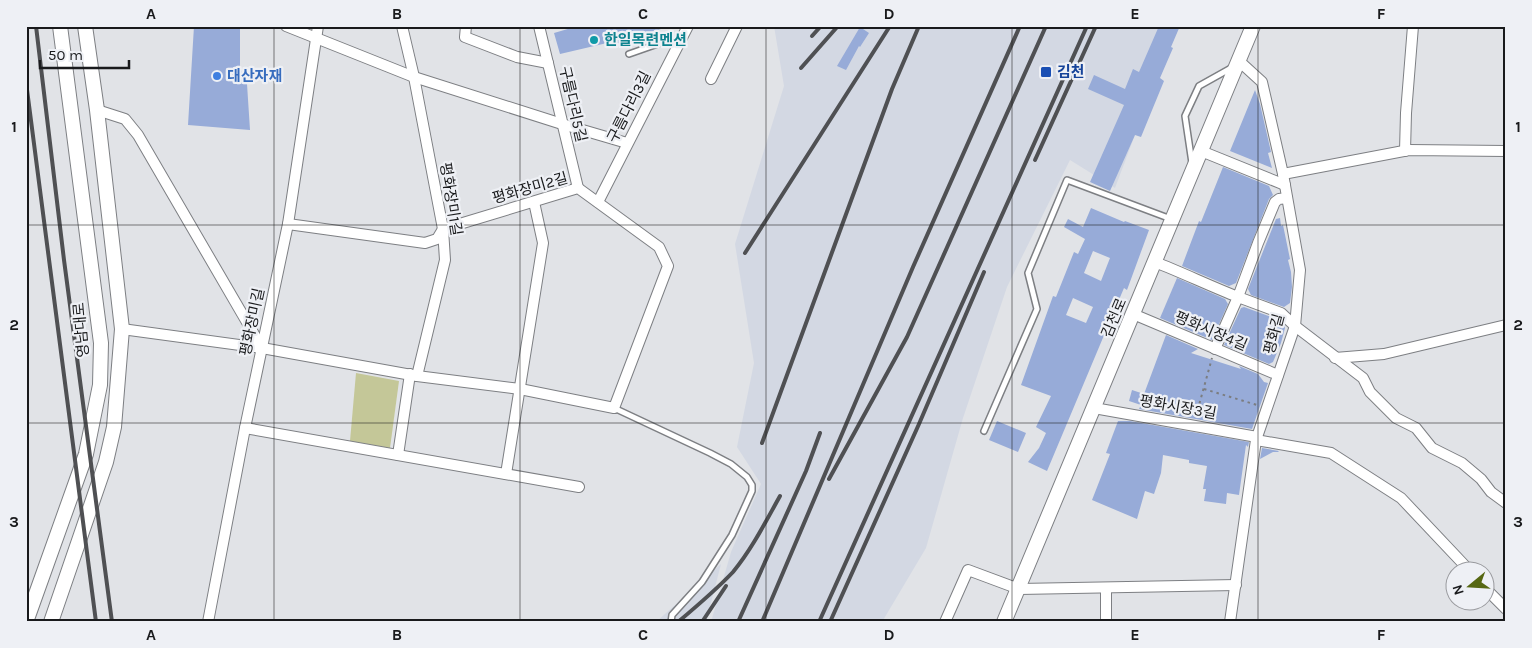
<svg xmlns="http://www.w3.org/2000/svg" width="1532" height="648" font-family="Karla,'Noto Sans KR',sans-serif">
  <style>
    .built { fill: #d3d8e3 }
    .green { fill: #c4c798 }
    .building { fill: #97abd8; fill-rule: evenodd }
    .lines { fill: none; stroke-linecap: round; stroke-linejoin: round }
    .lane-casing { stroke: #7d7f83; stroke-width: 8 }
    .street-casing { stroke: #7d7f83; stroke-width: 12 }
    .secondary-casing { stroke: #7d7f83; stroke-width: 16 }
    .path { stroke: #7b7d80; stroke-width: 2; stroke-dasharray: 2.5 4; stroke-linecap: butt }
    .lane { stroke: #fff; stroke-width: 5 }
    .street { stroke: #fff; stroke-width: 10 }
    .secondary { stroke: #fff; stroke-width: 14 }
    .rail { stroke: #4f5053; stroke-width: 4 }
    .grid { fill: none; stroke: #191a1c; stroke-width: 1; stroke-opacity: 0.55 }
    .culture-dot { fill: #0f9aa8; stroke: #eef0f5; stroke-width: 2 }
    .transit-dot { fill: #1a4fb4; stroke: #eef0f5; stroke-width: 2 }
    .shop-dot { fill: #3f7fe0; stroke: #eef0f5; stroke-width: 2 }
    .labels { text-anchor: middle; stroke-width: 4.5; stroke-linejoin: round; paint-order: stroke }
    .culture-label { font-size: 15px; font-weight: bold; fill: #0d838f; stroke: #eef0f5; text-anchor: start }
    .transit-label { font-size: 15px; font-weight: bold; fill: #164399; stroke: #eef0f5; text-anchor: start }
    .shop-label { font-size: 15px; font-weight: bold; fill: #366cbe; stroke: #eef0f5; text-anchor: start }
    .street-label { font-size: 15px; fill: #191a1c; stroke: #eef0f5 }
    .neatline { fill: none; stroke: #191a1c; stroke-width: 2 }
    .grid-label { font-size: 16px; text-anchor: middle; font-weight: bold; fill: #191a1c }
  </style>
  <rect width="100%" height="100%" fill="#e1e3e7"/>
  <g class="built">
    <path d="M774,26H1176L1115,188L1070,160L1007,287L963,418L926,548L882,622H711L731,552L761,484L737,447L754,363L735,244L784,86Z"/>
    <path d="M721,564L706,622H656Z"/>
  </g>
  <path class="green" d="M356,373L399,381L390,448L350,441Z"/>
  <g class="building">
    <path d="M194,26H240V68L247,84L250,130L188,125Z"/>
    <path d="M578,26H661V29L641,35L642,37L608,46L607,43L560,54L554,33Z"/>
    <path d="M1159,26H1180L1171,47L1173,48L1160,78L1164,81L1141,137L1135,135L1110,191L1090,182L1124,105L1088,89L1094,75L1125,89L1133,69L1139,72Z"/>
    <path d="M860,27L869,33L860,47L859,46L846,70L837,66Z"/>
    <path d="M1255,90L1260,104L1271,152L1268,153L1272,168L1230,151Z"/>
    <path d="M1223,167L1269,186L1273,195L1269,199L1236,283L1229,286L1182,266L1199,221L1201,222Z"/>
    <path d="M1091,208L1124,222L1125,221L1149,230L1127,290L1124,288L1118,302L1047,471L1028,462L1039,448L1046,433L1036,427L1051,396L1021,385L1053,296L1056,297L1074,252L1078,254L1085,239L1064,227L1068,219L1083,227ZM1093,251L1110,258L1101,281L1084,273ZM1073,298L1093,307L1086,323L1066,315Z"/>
    <path d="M1280,218L1281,226L1283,225L1290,259L1288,260L1291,272L1292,287L1290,303L1284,307L1251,295L1248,289L1276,219Z"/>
    <path d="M1177,278L1225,299L1228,304L1212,340L1160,318Z"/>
    <path d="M1244,307L1277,319L1284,325L1285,328L1281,343L1273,362L1269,364L1224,345L1241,308Z"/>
    <path d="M1166,335L1198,349L1191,353L1241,369L1239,366L1258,374L1264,382L1268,383L1252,429L1139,409L1141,405L1129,401L1132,390L1144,394Z"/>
    <path d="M997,421L1026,433L1018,452L989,440Z"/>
    <path d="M1118,421H1130L1249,442L1248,447L1246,445L1239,495L1227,493L1226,504L1204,501L1206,489H1203L1207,466L1189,463V460L1163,455L1161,473L1154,494L1145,491L1137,519L1092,500L1110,454L1106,453Z"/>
    <path d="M1262,448L1279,451L1278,452H1273L1260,459Z"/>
  </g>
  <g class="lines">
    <g class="lane-casing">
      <g id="lane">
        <path d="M629,54L669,40L680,42"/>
        <path d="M1192,163L1185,116L1199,86L1233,67"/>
        <path d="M614,408L710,453L731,464L747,477L752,485V491L732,535L702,582L672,615L671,622"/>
        <path d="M984,431L1037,309L1028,273L1067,180L1171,219"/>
      </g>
    </g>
    <g class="street-casing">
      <g id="street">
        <path d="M286,26L414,77L562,124L627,143"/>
        <path d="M402,26L414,77L443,229L445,260L417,376"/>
        <path d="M466,26L465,37L517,57L548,63"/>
        <path d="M539,26L578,188"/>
        <path d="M711,79L737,26"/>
        <path d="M97,110L125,119L138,135L262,348"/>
        <path d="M1201,151L1285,185"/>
        <path d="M1405,151L1406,113L1413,26"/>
        <path d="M1283,174L1409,150L1506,151"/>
        <path d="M598,202L688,26"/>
        <path d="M1155,262C1183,273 1210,286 1238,297L1258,243L1275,202L1279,199L1287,198"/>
        <path d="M1133,314L1278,375"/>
        <path d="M122,329L262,348L417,376L520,389L614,408L668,266L659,247L578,188L443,229L437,239L425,243L288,224"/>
        <path d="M1215,349L1238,297L1281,313L1295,326L1363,378L1370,392L1396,418L1416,428L1432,448L1462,463L1481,479L1491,492L1506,503"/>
        <path d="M1335,358L1384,354L1506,325"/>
        <path d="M1094,408L1257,437"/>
        <path d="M245,428L579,487"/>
        <path d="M1256,440L1331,453L1401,498L1469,570"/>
        <path d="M398,455L410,374"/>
        <path d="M506,474L543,243L534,202"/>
        <path d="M1484,587L1506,609"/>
        <path d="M208,622L245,428L288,224L318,26"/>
        <path d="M945,622L968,570L1019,589L1236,585"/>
        <path d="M1106,622V588"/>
        <path d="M1230,622L1256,440L1295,326L1300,270L1283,174L1262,82L1239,61"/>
      </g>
    </g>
    <g class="secondary-casing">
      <g id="secondary">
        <path d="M26,622L86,454L100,385L101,343L60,26"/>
        <path d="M51,622L106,462L114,427L122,329L97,110L85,26"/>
        <path d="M1004,622L1253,26"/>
      </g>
    </g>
    <g class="path">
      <path d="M1204,389L1257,405"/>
      <path d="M1196,416L1212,358"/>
    </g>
    <use href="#lane" class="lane"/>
    <use href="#street" class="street"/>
    <use href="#secondary" class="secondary"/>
    <g class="rail">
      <path d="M36,26L64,260L112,622"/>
      <path d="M812,36L821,26"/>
      <path d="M801,68L838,26"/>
      <path d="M26,82L96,622"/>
      <path d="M1035,160L1096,26"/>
      <path d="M745,253L890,26"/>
      <path d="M762,443L892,89L919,26"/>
      <path d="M829,479L907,337L1046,26"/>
      <path d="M678,622C697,606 716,590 733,572C752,549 766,521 780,496"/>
      <path d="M702,622L726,586"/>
      <path d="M738,622L806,471L820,433"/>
      <path d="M762,622L913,267L1020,26"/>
      <path d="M819,622L1087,26"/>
      <path d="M830,622L919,424L984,272"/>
    </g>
  </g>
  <path class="grid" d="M274,26V622M520,26V622M766,26V622M1012,26V622M1258,26V622M26,225H1506M26,423H1506"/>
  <circle class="culture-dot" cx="594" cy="40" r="5"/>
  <rect class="transit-dot" x="1040" y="66" width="12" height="12" rx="2.5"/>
  <circle class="shop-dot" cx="217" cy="76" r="5"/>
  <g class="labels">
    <g class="culture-label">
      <text x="604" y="45">한일목련멘션</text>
    </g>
    <g class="transit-label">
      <text x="1057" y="77">김천</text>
    </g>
    <g class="shop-label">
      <text x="227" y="81">대산자재</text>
    </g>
    <g class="street-label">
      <text transform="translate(573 104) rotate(77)" y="5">구름다리5길</text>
      <text transform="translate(629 107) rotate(-63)" y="5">구름다리3길</text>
      <text transform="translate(530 188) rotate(-16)" y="5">평화장미2길</text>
      <text transform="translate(451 199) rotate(81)" y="5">평화장미1길</text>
      <text transform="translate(1114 318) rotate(-67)" y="5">김천로</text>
      <text transform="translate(252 322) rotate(-78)" y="5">평화장미길</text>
      <text transform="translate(81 330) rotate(-95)" y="5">영남대로</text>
      <text transform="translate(1211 331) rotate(23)" y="5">평화시장4길</text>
      <text transform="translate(1274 334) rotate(-75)" y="5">평화길</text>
      <text transform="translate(1178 407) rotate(10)" y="5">평화시장3길</text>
    </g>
  </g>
  <rect width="1532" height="648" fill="none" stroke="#eef0f5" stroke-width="55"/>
  <g transform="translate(1470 586) rotate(252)"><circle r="24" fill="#eef0f5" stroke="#999a9e"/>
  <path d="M0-4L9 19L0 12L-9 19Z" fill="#566712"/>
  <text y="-8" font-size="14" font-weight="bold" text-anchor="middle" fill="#191a1c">N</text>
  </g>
  <path d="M40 60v8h89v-8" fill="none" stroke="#191a1c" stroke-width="2.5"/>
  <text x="48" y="60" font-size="15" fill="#191a1c" stroke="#eef0f5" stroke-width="4" paint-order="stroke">50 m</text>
  <rect x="28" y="28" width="1476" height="592" class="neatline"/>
  <g class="grid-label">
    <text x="151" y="19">A</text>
    <text x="397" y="19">B</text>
    <text x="643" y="19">C</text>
    <text x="889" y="19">D</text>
    <text x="1135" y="19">E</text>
    <text x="1381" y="19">F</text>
    <text x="14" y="132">1</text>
    <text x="1518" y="132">1</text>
    <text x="14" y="330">2</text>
    <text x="1518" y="330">2</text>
    <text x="14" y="527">3</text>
    <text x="1518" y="527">3</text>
    <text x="151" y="640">A</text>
    <text x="397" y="640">B</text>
    <text x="643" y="640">C</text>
    <text x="889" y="640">D</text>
    <text x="1135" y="640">E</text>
    <text x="1381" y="640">F</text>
  </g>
</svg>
